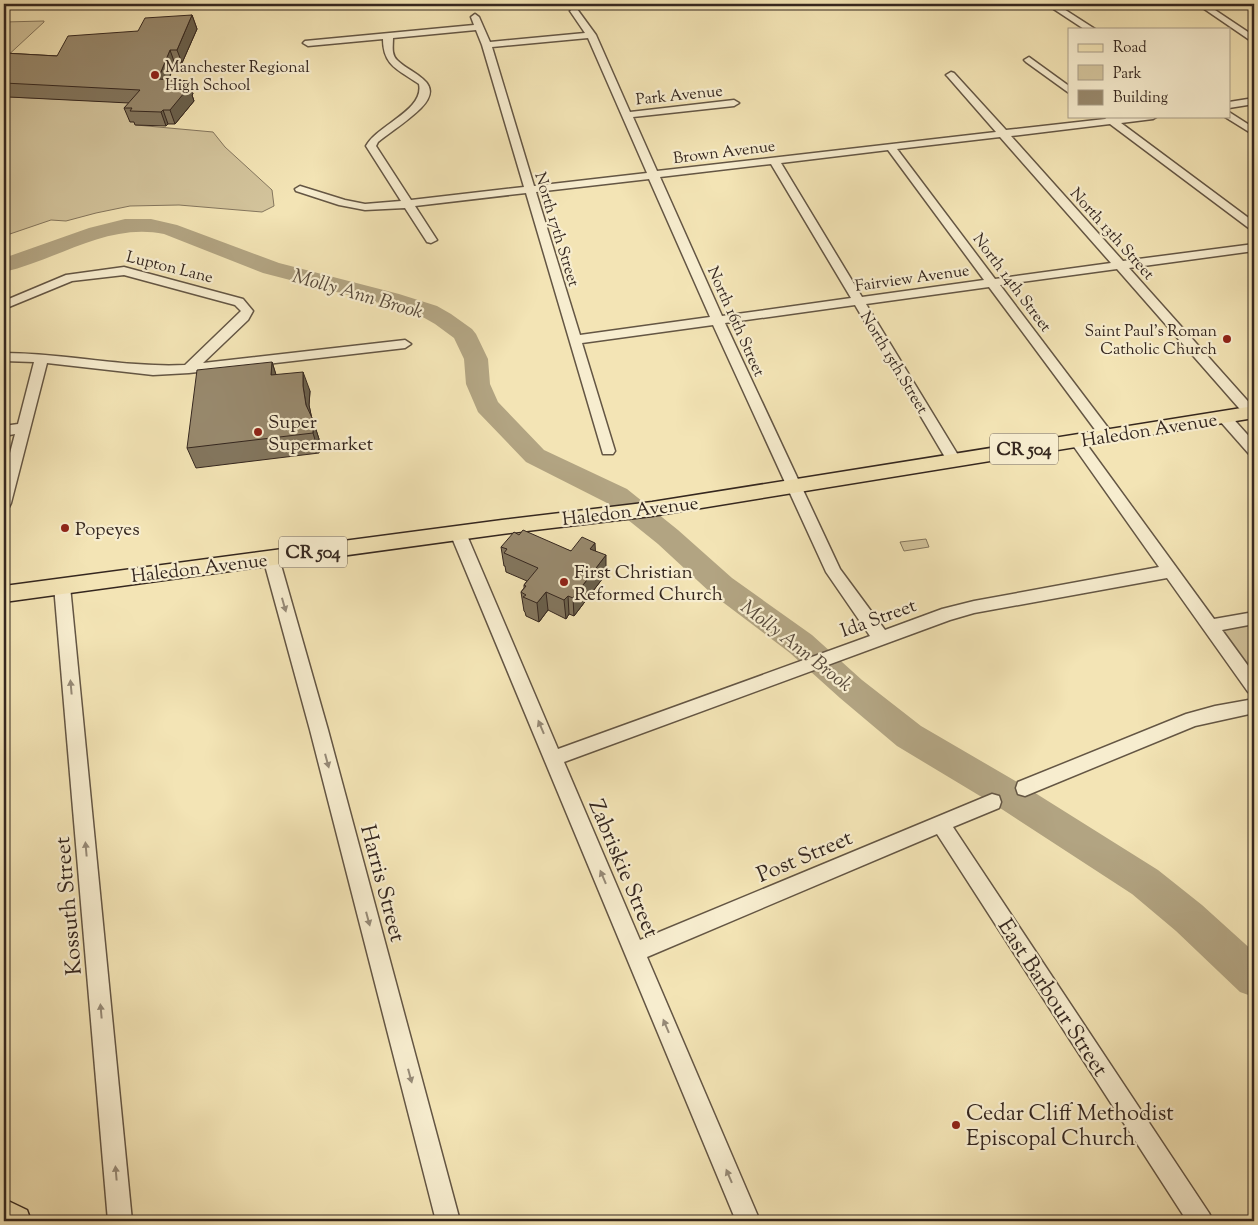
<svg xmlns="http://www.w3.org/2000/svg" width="1258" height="1225" font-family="'Sorts Mill Goudy',serif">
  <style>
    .green { fill: #d3c49c; stroke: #84765e }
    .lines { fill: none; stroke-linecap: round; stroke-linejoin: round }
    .river { fill: #b2a482; fill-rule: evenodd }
    .minor-casing { stroke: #645644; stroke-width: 3 }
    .major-casing { stroke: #35271f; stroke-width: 3 }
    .minor { fill: #f7edcf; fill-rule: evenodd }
    .major { fill: #f3e4b5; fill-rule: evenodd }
    .wall { fill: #83765e; stroke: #35271f }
    .shaded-wall { fill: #6a604c; stroke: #35271f }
    .building { fill: #98896d; stroke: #35271f }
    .oneway { fill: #968a77 }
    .poi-dot { fill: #8f2418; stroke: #f7edcf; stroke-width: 2 }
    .labels { text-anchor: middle; stroke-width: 4.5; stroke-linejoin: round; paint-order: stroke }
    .far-poi-label { font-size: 16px; fill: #35271f; stroke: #f7edcf; text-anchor: start }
    .far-street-label { font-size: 16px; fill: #35271f; stroke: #f7edcf }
    .shield { fill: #f7edcf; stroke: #6f6254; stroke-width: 1 }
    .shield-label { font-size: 18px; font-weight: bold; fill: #35271f }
    .poi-label { font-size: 19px; fill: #35271f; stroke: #f7edcf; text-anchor: start }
    .street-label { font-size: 19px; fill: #35271f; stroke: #f7edcf }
    .water-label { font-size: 20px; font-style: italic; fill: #5a4c3d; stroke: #f7edcf }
    .near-street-label { font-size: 22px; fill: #35271f; stroke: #f7edcf }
    .near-poi-label { font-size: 22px; fill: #35271f; stroke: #f7edcf; text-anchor: start }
  </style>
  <rect width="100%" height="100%" fill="#f3e4b5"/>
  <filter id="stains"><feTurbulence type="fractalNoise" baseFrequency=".004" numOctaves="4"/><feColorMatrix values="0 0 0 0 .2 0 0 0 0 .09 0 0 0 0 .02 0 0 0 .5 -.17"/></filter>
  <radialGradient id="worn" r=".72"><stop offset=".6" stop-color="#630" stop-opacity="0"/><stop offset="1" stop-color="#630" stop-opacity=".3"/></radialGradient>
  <g class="green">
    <path d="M44,21V22L4,59V22Z"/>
    <path d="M9,97L145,103L136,125L213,132L225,147L272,190L274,206L262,212L179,205L130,206L96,213L66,221L51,220L4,236V102Z"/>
    <path d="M926,539L929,547L904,551L900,542Z"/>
    <path d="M1254,618V688L1210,626Z"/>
  </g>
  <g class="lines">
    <path class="river" d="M125,219H151L177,225L279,263L399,294L437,306L451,314L472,329L476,334L488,359L490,384L498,402L544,450L627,489L678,530L732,578L812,635L862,680L921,726L1024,786L1158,870L1202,905L1254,952V997L1240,992L1176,931L1132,894L1000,808L897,746L840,698L790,653L712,594L658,544L607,503L526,462L478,412L466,384L464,359L454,338L435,324L421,316L383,304L263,273L164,234C108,222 57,260 4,272V258L89,228Z"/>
    <g class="minor-casing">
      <g id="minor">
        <path d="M1046,4H1056L1095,29H1084Z"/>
        <path d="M1197,4H1206L1254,36V43Z"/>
        <path d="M574,8L577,9L596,35L630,112L734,100L739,103L734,106L633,117L657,171L996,132L948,77L946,75L951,72L954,73L1006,130L1105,119L1109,116H1158L1153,119L1121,123L1254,222V230L1250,229L1110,124L1011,136L1123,261L1254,244V251L1129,268L1254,408V415H1245L1117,269L1000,285L1112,433L1114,436L1112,439H1102L989,287L866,304L961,460L959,464H949L855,305L725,323L840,569L885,630L942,609L974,601L1159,567L1072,444L1070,441L1072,438H1082L1214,619L1254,612V624L1222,630L1254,674V694L1248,692L1167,578L974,613L950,620L564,762L640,940L992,794L999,796L1001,802L999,808L953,827L1209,1213L1213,1221H1187L937,834L647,957L760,1221H736L450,533L453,529L458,527L463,529L466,533L558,749L870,636L826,572L713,325L582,343L615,451L613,454H603L526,193L415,206L437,240L431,243L427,242L405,208L365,210L339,205L296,191L295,189L300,186L345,200L365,204L401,201L366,146C377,125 425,110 419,84C399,70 383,66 383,39L308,46L303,43L305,41L474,25L471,17L475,14L479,17L490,42L585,33L570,11ZM476,30L482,45L524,187L411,200L376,146L378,142C392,131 409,120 421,108C446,82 412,75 397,60C391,54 393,46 393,38ZM588,38L647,173L534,186L492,47ZM1000,137L1111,263L995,279L897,149ZM888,150L984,280L862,297L781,163ZM771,164L851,298L722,316L660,177ZM649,179L710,317L580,335L536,192Z"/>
        <path d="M1029,57L1069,86V93L1026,62L1024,60Z"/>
        <path d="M1254,98V104L1229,108V102Z"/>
        <path d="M1229,112L1254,128V135L1225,117L1229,116Z"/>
        <path d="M124,267L243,299L253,311L248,320L203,363L405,340L411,344L405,348L189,373L153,375L47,363L11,503L9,507L4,508V476L15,434L4,436V426L18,424L34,362L4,361V353C65,353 125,368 185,365L241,311L235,305L124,275L72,281L4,309V301L66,275Z"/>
        <path d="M1224,412L1229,414L1254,442V456L1249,454L1219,420L1217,417L1219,414Z"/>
        <path d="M271,552L277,554L279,558L328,730L460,1221H436L310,730L263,558L265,554Z"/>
        <path d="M62,580L68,582L70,586L132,1221H108L54,586L56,582Z"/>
        <path d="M1254,699V713L1195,726L1025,796L1018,794L1016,788L1018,782L1186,714L1215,706Z"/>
      </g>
    </g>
    <g class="major-casing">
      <g id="major">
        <path d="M1254,406V418L652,516L502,534L4,602V586L502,520L652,502Z"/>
        <path d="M4,1199L27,1210L31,1221H4Z"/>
      </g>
    </g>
    <use href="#minor" class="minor"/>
    <use href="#major" class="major"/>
  </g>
  <g class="wall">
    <path d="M192,15L197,29L182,63L175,64L168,79L189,81L193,94L192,95L194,101L175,124H168L166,126L135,125L134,122H130L124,108L129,103L9,97L4,102V53L57,56Z"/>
    <path d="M272,362L276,375L310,391L309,405L311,415L319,439V453L196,468L187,448Z"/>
    <path d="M519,535L571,551H596L606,574L574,616L569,614L566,619L548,610L539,622L526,616L525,612L524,611L521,592L524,588V585L527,581L506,572L505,566H504L501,547Z"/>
  </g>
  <g class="shaded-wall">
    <path d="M192,15L197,29L182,63L177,50Z"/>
    <path d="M170,50L175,64L163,93L158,79Z"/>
    <path d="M189,81L193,94L192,95L194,101L175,124L170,110L183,87Z"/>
    <path d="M4,86L9,97L4,102Z"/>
    <path d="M163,110L168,124L166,126L161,112Z"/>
    <path d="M272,362L278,381L271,375Z"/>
    <path d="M303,372L310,391L309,405L313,424L306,405L303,386Z"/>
    <path d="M313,420L319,439V453L313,433Z"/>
    <path d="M595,543L596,562L590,549Z"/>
    <path d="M606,555V574L574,616L573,598Z"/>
    <path d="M546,592L548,610L539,622L537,603Z"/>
    <path d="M568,596L569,614L566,619L564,600Z"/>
  </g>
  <g class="building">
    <path d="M192,15L177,50H170L158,79L189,81L183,87H189L170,110H163L161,112L130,111L132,108H124L140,90L4,83V53L57,56L68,36L138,31L145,18Z"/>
    <path d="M272,362L271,375L303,372V386L306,405L313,420V433L187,448L197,370Z"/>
    <path d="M523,530L571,551L582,537L595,543L590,549L606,555L573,598L568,596L564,600L546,592L537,603L523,597L526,595L521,592L526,586L524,585L538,568L504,553L507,549L501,547L514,532L519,535Z"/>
  </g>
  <defs><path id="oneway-solid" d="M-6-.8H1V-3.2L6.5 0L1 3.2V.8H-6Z" transform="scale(1.25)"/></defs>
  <g class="oneway">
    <use href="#oneway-solid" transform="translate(284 605) rotate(74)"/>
    <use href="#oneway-solid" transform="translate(71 687) rotate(-95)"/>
    <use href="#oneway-solid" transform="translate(541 727) rotate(-113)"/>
    <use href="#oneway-solid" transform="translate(327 761) rotate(75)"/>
    <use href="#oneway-solid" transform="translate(86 849) rotate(-95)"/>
    <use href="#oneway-solid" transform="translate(603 877) rotate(-113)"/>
    <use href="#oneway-solid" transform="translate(368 919) rotate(75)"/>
    <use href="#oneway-solid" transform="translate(101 1011) rotate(-95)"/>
    <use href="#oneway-solid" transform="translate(666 1026) rotate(-113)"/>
    <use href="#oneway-solid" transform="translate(410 1076) rotate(75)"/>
    <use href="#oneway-solid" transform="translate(116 1173) rotate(-95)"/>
    <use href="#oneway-solid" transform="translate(729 1176) rotate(-113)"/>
  </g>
  <g class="poi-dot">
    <circle cx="155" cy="75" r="5"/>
    <circle cx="1227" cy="339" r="5"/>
    <circle cx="258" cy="432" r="5"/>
    <circle cx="65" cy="528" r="5"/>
    <circle cx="564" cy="582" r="5"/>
    <circle cx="956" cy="1125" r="5"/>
  </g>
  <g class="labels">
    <g class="far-poi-label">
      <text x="165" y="72">Manchester Regional<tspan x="165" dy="18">High School</tspan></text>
      <text x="1217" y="336" text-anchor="end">Saint Paul's Roman<tspan x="1217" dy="18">Catholic Church</tspan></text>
    </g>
    <g class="far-street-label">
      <text transform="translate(679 94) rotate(-6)" y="6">Park Avenue</text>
      <text transform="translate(724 151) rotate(-7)" y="6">Brown Avenue</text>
      <text transform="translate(558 229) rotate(73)" y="6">North 17th Street</text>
      <text transform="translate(1113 233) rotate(48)" y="6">North 13th Street</text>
      <text transform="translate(170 266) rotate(14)" y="6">Lupton Lane</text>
      <text transform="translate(912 277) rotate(-8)" y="6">Fairview Avenue</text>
      <text transform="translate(1013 282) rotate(53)" y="6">North 14th Street</text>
      <text transform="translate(737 321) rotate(66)" y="6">North 16th Street</text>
      <text transform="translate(895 362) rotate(59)" y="6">North 15th Street</text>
    </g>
    <g class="shield">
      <rect x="990" y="433.5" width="68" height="31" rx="4"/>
      <rect x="279" y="536.5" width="68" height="31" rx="4"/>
    </g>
    <g class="shield-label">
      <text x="1024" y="455">CR 504</text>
      <text x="313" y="558">CR 504</text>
    </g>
    <g class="poi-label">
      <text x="268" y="428">Super<tspan x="268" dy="22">Supermarket</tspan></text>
      <text x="75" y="535">Popeyes</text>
      <text x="574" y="578">First Christian<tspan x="574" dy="22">Reformed Church</tspan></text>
    </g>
    <g class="street-label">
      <text transform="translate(1149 429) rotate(-9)" y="7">Haledon Avenue</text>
      <text transform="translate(630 510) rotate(-7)" y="7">Haledon Avenue</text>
      <text transform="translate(199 567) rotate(-7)" y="7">Haledon Avenue</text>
      <text transform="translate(878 617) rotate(-20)" y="7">Ida Street</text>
    </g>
    <g class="water-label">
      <text transform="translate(358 293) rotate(16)" y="7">Molly Ann Brook</text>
      <text transform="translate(797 645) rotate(38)" y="7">Molly Ann Brook</text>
    </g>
    <g class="near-street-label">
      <text transform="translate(804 855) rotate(-23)" y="8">Post Street</text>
      <text transform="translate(625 868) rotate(67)" y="8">Zabriskie Street</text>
      <text transform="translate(384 883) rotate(75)" y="8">Harris Street</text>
      <text transform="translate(67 906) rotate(-95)" y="8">Kossuth Street</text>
      <text transform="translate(1054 997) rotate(57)" y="8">East Barbour Street</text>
    </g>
    <g class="near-poi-label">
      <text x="966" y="1120">Cedar Cliff Methodist<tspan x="966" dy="25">Episcopal Church</tspan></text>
    </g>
  </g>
  <rect width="1258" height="1225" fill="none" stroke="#f3e4b5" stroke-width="20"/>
  <rect x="5" y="5" width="1248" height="1215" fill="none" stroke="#35271f" stroke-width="2.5"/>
  <rect x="10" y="10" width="1238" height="1205" fill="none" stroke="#35271f"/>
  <rect x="1068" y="28" width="162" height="90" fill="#f7edcf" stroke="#a99e89"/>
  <rect x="1078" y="44" width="25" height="8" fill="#f3e4b5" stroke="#a99e89"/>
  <text x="1113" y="52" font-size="15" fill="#35271f">Road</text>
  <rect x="1078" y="65" width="25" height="15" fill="#d3c49c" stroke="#a99e89"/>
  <text x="1113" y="78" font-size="15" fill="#35271f">Park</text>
  <rect x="1078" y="90" width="25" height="15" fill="#98896d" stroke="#a99e89"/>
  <text x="1113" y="102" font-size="15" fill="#35271f">Building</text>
  <rect width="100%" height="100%" filter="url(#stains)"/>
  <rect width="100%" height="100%" fill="url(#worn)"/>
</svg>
